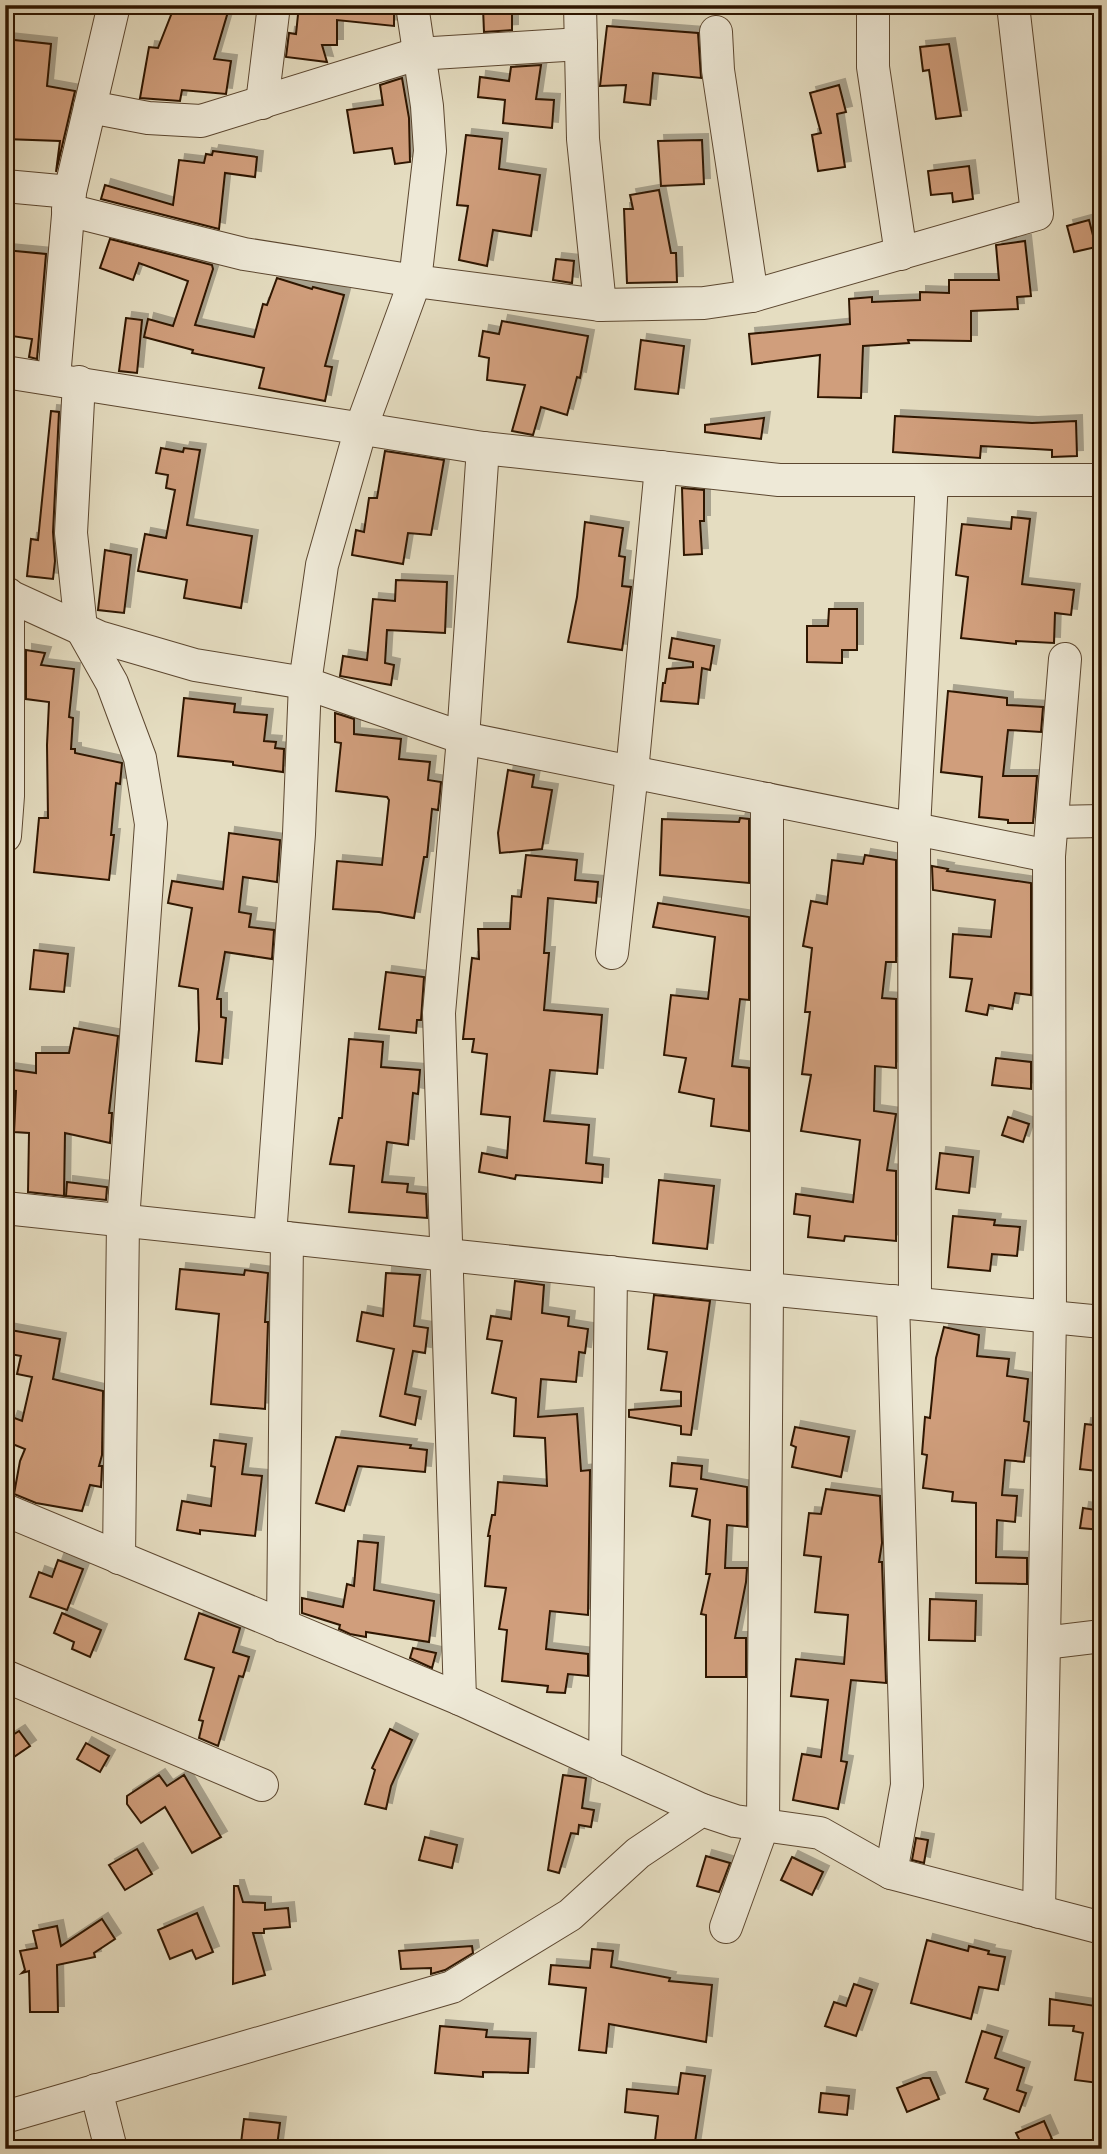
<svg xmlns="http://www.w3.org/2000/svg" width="1107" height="2154" font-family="'Old Standard TT',serif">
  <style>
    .building { fill: #d09e7b; stroke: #2e1500; stroke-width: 2; filter: url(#shadow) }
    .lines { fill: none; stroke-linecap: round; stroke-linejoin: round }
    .minor-casing { stroke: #5c4730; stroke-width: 34 }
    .minor { stroke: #eee9d7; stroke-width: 32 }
  </style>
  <defs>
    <filter id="shadow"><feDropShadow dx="6" dy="-6" stdDeviation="0" flood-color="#0004"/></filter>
  </defs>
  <rect width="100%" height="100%" fill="#e5ddc1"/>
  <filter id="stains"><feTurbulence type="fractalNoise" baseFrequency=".00286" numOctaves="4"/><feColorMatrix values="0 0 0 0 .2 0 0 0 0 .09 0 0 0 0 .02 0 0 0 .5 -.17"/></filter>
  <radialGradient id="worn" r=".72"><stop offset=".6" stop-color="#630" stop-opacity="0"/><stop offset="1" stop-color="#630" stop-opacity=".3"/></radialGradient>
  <g class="building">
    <path d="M175,5H230L214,59L231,61L226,94L182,90L180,101L140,98L149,47L158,48Z"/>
    <path d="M299,5H394V26L337,20V45H322L327,62L286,57L289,33L296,34Z"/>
    <path d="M512,7V30L484,32L483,8Z"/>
    <path d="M607,26L698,33L701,78L653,73L650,105L624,102L626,85L600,86Z"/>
    <path d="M5,39L51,44L47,86L75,91L56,172L60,141L5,139Z"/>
    <path d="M949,44L961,116L936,119L929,70L923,71L920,47Z"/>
    <path d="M541,65L536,99L554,100L552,128L503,123L505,100L478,97L480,77L509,81L511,67Z"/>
    <path d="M402,78L409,118L410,162L395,164L392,148L354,153L347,110L383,105L380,85Z"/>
    <path d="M839,85L846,112L837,114L845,167L818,171L812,135L821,133L810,93Z"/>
    <path d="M466,135L502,139L499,169L540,175L531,236L493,230L487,266L459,260L468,206L457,205Z"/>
    <path d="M702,140L704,184L661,186L658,141Z"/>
    <path d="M213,151L257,157L255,177L225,173L219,229L101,199L105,185L173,205L179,160L204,163L206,154L212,155Z"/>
    <path d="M969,166L973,199L953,202L952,193L931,195L928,171Z"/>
    <path d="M659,190L671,253H676L677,282L627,283L624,209H633L630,195Z"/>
    <path d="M1089,220L1096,247L1074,252L1067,226Z"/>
    <path d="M110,239L212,265L213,269L195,325L254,337L263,304L267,305L277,278L312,289L313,287L344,295L325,366L332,367L325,401L259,388L264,368L192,353L193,350L144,337L148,319L173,326L188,281L139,263L133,280L100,268Z"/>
    <path d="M1025,241L1031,296L1017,297L1018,309L971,311V341L908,340L909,343L863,346L861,398L818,397L820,355L752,364L749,334L850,324L849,299L872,297V302L920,300V292L949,293V280H999L996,245Z"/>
    <path d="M5,250L46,254L37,359L29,357L32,339L5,335Z"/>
    <path d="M556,259L574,261L572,283L553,280Z"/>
    <path d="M126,318L142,320L137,373L119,371Z"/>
    <path d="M502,321L588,336L580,378L577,377L567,415L541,407L533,435L512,431L525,385L487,380L489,358L479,356L483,331L499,334Z"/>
    <path d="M641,340L684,346L678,394L635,389Z"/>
    <path d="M51,411L59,412L53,532L55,561L53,579L27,576L31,539L38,540Z"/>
    <path d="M895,416L1032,423L1076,421L1077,456L1052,457V450L981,446L980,458L893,452Z"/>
    <path d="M764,418L761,439L705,432V425Z"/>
    <path d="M161,448L183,452L184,448L200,450L187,525L252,536L241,608L184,598L187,580L138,571L145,534L166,538L175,490L166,488L168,475L156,473Z"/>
    <path d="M385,451L444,460L431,535L408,533L403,564L352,555L356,530L364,532L369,498H377Z"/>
    <path d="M682,488L704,490V521H700L702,554L684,555Z"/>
    <path d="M1012,517L1030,519L1022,584L1074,590L1071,615L1055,613L1054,643L1016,641V644L961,638L968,577L956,575L962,524L1011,529Z"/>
    <path d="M585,522L623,528L619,556L625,557L622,586L631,587L622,650L568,642L577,597Z"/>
    <path d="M105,550L131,555L124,613L98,610Z"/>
    <path d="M396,580L447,582L445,633L387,630L385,663L394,665L391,685L340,676L343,656L367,660L373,599L395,601Z"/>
    <path d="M829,609H857V650H842V663L807,662V626H828Z"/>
    <path d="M672,638L714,646L710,670L702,668L698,704L661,701L663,683H665L667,669L693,667V662L669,658Z"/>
    <path d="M26,650L45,653L41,665L74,669L69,717L73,718L71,749H75V753L122,763L120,784L116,783L111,835H114L109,880L34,872L39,818H48L47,745L49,702L26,699Z"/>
    <path d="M948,691L1007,698V705L1043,707L1041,732L1008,730L1003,776H1037L1033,823H1008V820L979,817L982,777L941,772Z"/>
    <path d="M184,698L235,704L234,712L267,715L264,741L276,742L275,748L284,749L283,772L233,765V762L178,756Z"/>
    <path d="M335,713L354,719V734L401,739L399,759L430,762L428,780L441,782L438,810L432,809L427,857H424L414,918L379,912L333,909L337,861L382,865L389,800L387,797L336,791L341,743L335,742Z"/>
    <path d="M508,770L534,775L532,787L552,790L542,849L500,853L498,833Z"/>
    <path d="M740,818L749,819V883L660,875L662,819L739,822Z"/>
    <path d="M229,833L280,840L277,882L243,877L239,912L251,914L249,927L274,930L272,959L225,952L217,999H221V1017L226,1018L222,1064L196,1061L199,1029L198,989L179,986L192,908L168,903L172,881L223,889Z"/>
    <path d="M526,855L577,860L575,880L598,882L596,903L548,898L544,953H549L544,1010L602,1015L597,1074L550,1070L544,1121L589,1125L586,1163L603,1165L602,1183L516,1175L515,1179L479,1172L482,1153L507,1158L510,1117L481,1114L487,1054L472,1052L474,1039H463L472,958L479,959L478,929H510L512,896L521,897Z"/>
    <path d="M865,855L896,860V962H886L882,998L896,999V1068L875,1066L874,1111L896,1114L887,1170L896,1171V1241L845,1236L844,1241L808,1237L810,1216L794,1214L796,1194L853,1202L860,1140L801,1131L811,1075L802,1074L810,1012H805L812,948L803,946L811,901L827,904L832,860L863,864Z"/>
    <path d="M932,866L948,869L947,871L1031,883V995L1015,993L1012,1009L989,1005L987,1015L966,1011L972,979L950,977L953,934L991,937L995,900L933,890Z"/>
    <path d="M658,903L749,917V1000L740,999L732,1066L749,1068V1131L711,1126L714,1099L679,1092L686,1058L664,1055L671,995L708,999L715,937L653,927Z"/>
    <path d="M34,950L68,954L64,992L30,989Z"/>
    <path d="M386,972L424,977L421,1020H417L416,1033L379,1029Z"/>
    <path d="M74,1028L118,1036L109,1113H112L110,1143L65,1133L64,1196L28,1192L29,1133L14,1132L16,1091L5,1090L7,1069L36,1073V1053H69Z"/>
    <path d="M349,1039L383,1042L381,1067L420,1070L418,1094L413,1093L408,1145L387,1142L382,1182L408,1184L407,1192L426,1194L427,1218L349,1212L354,1166L330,1164L339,1118H342Z"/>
    <path d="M996,1058L1031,1062V1089L992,1085Z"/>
    <path d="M1008,1117L1029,1124L1023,1142L1002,1135Z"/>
    <path d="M940,1153L973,1157L969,1193L936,1189Z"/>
    <path d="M659,1180L714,1186L707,1249L653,1243Z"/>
    <path d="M67,1182L107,1187L106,1200L66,1196Z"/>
    <path d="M953,1216L995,1220L994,1225L1020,1227L1017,1256L992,1254L990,1271L948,1267Z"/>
    <path d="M180,1269L244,1275L245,1270L268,1273L265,1322H268L265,1409L211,1404L219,1314L176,1309Z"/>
    <path d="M386,1273L420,1275L414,1326L428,1328L425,1353L413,1351L405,1394L420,1397L415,1425L380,1416L394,1349L357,1341L362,1312L383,1316Z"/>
    <path d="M515,1281L544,1285L542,1313L569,1317L568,1326L588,1329L585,1353L579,1352L576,1382L541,1379L538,1417L577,1414L581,1471L590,1470L588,1615L550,1611L546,1649L588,1654V1676L568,1674L565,1693L547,1692L548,1686L502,1681L507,1630L499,1629L506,1588L485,1586L490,1536H488L492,1515H495L498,1482L547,1486L545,1438L514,1436L516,1398L492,1393L502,1341L487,1339L491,1316L511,1319Z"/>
    <path d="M654,1295L710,1301L691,1435L681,1434V1426L629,1417V1410L681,1406V1392L661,1390L667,1352L648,1349Z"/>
    <path d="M944,1327L979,1335L977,1356L1009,1359L1007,1376L1028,1379L1024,1421L1029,1422L1024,1462L1005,1460L1002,1495L1017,1496L1015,1522L997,1520L996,1557L1027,1558V1584L976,1583V1503L952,1501L953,1492L923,1488L927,1455L922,1454L925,1417L930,1418L936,1358Z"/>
    <path d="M5,1329L60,1339L53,1379L103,1391L102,1455L99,1466H102L101,1487L90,1485L82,1511L36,1503L14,1494L20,1461L25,1449L5,1441V1435L12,1417L22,1421L32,1377L17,1374L21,1356L5,1353Z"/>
    <path d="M1085,1424L1102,1426L1097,1471L1080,1469Z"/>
    <path d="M795,1427L849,1437L841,1477L792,1467L796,1447L791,1445Z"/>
    <path d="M336,1437L411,1445L410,1448L427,1450L425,1472L358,1466L344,1511L316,1503Z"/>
    <path d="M214,1440L246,1444L242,1474L262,1476L255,1536L200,1530V1534L177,1530L182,1501L211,1506L215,1467L211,1466Z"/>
    <path d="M672,1463L702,1466L701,1479L747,1487V1527L727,1525L725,1568H747L746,1582L735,1638H746V1677H706V1615L701,1614L710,1574H706L710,1520L692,1516L697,1489L670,1486Z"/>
    <path d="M826,1489L880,1496L882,1543L879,1562H882L886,1683L851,1680L841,1761L847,1762L838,1809L793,1800L802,1754L821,1757L828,1700L791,1696L796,1659L844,1664L848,1615L815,1612L821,1557L804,1555L809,1513L821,1514Z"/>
    <path d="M1083,1508L1102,1511V1530L1080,1528Z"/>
    <path d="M358,1541L378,1543L374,1590L434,1601L429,1642L366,1632V1637L350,1634L339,1629L340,1625L302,1613V1598L343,1607L347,1584L354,1586Z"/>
    <path d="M58,1560L83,1569L67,1610L30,1597L39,1572L52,1577Z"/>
    <path d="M930,1599L976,1601L975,1641L929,1640Z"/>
    <path d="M62,1613L101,1630L90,1657L72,1649L74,1642L54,1633Z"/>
    <path d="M199,1613L240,1628L233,1652L249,1657L243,1677L239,1676L218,1746L199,1738L203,1721L199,1720L214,1668L185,1659Z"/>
    <path d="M413,1648L436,1653L432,1668L410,1658Z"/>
    <path d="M390,1729L412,1740L391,1786L386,1809L365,1804L375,1770L372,1768Z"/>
    <path d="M19,1731L30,1746L5,1763V1740Z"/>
    <path d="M86,1743L109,1756L100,1772L77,1759Z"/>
    <path d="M159,1775L167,1786L184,1775L221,1837L192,1853L165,1807L141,1823L127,1804V1796Z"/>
    <path d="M563,1775L586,1778L582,1808L594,1810L591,1827L579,1825L578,1834L571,1833L559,1873L548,1870Z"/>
    <path d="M425,1837L457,1845L452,1868L419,1860Z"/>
    <path d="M916,1838L928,1840L924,1863L912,1860Z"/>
    <path d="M137,1849L152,1874L125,1890L109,1865Z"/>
    <path d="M706,1856L730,1863L719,1892L697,1886Z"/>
    <path d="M792,1857L823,1872L812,1895L781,1880Z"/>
    <path d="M234,1886H238L243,1902L265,1903V1910L288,1908L290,1927L264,1929V1933H253L265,1975L233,1984Z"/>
    <path d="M197,1913L213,1952L196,1959L192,1950L170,1959L158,1930Z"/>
    <path d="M102,1919L115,1939L94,1953L95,1957L57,1965L58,2012H30L29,1971L22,1973L25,1970L20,1951L37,1948L33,1931L57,1926L61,1946Z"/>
    <path d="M927,1940L968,1951L969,1946L989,1951L988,1954L1005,1957L998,1990L979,1987L971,2019L911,2003Z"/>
    <path d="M472,1946L473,1953L445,1970L431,1974V1968L401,1969L399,1951Z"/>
    <path d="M592,1949L613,1951L611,1967L670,1978L669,1981L712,1985L706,2042L609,2024L606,2053L579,2050L586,1988L549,1984L551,1965L590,1968Z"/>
    <path d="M854,1984L872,1990L856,2036L825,2026L834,2002L846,2006Z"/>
    <path d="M1050,1999L1102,2007V2062L1098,2083L1075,2080L1083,2033L1073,2031L1074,2026L1049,2025Z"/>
    <path d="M440,2026L487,2030L486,2037L530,2039L528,2073L483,2072V2077L435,2073Z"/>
    <path d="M982,2031L1002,2037L995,2058L1024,2068L1017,2090L1026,2093L1019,2112L984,2099L988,2089L966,2082Z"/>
    <path d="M681,2073L705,2076L694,2149H654L658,2116L625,2112L627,2089L678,2094Z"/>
    <path d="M923,2078H930L939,2099L907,2112L897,2088Z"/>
    <path d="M821,2093L849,2096L847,2115L819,2112Z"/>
    <path d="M244,2119L280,2123L277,2146L241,2143Z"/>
    <path d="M1044,2121L1052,2139L1030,2149H1024L1016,2133Z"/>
  </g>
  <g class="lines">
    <g class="minor-casing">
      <g id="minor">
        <path d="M580,5L583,139L600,305"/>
        <path d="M873,5V67L901,254"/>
        <path d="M716,32L718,70L752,296"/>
        <path d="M262,103L274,5"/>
        <path d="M90,107L148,118L201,121L417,54L581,44"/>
        <path d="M5,186L70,192"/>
        <path d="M68,210L244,254L415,281L600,305L704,303L752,296L1037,214L1013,5"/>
        <path d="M5,372L483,448L779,480H1102"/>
        <path d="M54,378L70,192L114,5"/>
        <path d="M79,382L71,533L81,628L112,683L140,758L151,824L123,1221L119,1558"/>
        <path d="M5,594L99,637L195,665L305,683L463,738L1049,856"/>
        <path d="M1052,822L1102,821"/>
        <path d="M5,836L8,796V594"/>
        <path d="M612,953L632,772L661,467"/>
        <path d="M5,1208L767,1289L1102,1322"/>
        <path d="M270,1236L299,834L305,683L322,565L361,428L415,281L430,151L427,106L412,5"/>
        <path d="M915,1303L914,829L932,480"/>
        <path d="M5,1510L460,1699L702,1810"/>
        <path d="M283,1626L287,1238"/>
        <path d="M1044,1643L1102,1636"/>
        <path d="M5,1676L262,1785"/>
        <path d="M460,1699L439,1013L463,738L483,448"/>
        <path d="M605,1766L611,1272"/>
        <path d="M891,1873L907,1785L893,1301"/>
        <path d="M1039,1912L1050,1316L1049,856L1065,659"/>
        <path d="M726,1927L763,1825L767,1289V799"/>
        <path d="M96,2090L111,2149"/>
        <path d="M5,2117L452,1987L570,1915L638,1853L702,1810L735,1821L820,1833L891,1873L1102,1928"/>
      </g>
    </g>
    <use href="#minor" class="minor"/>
  </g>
  <rect width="1107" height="2154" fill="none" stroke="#e5ddc1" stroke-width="28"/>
  <rect x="7" y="7" width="1093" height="2140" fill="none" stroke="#2e1500" stroke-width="3.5"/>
  <rect x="14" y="14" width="1079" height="2126" fill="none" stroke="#2e1500" stroke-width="2"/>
  <rect width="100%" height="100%" filter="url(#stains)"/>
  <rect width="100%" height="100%" fill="url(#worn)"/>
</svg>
